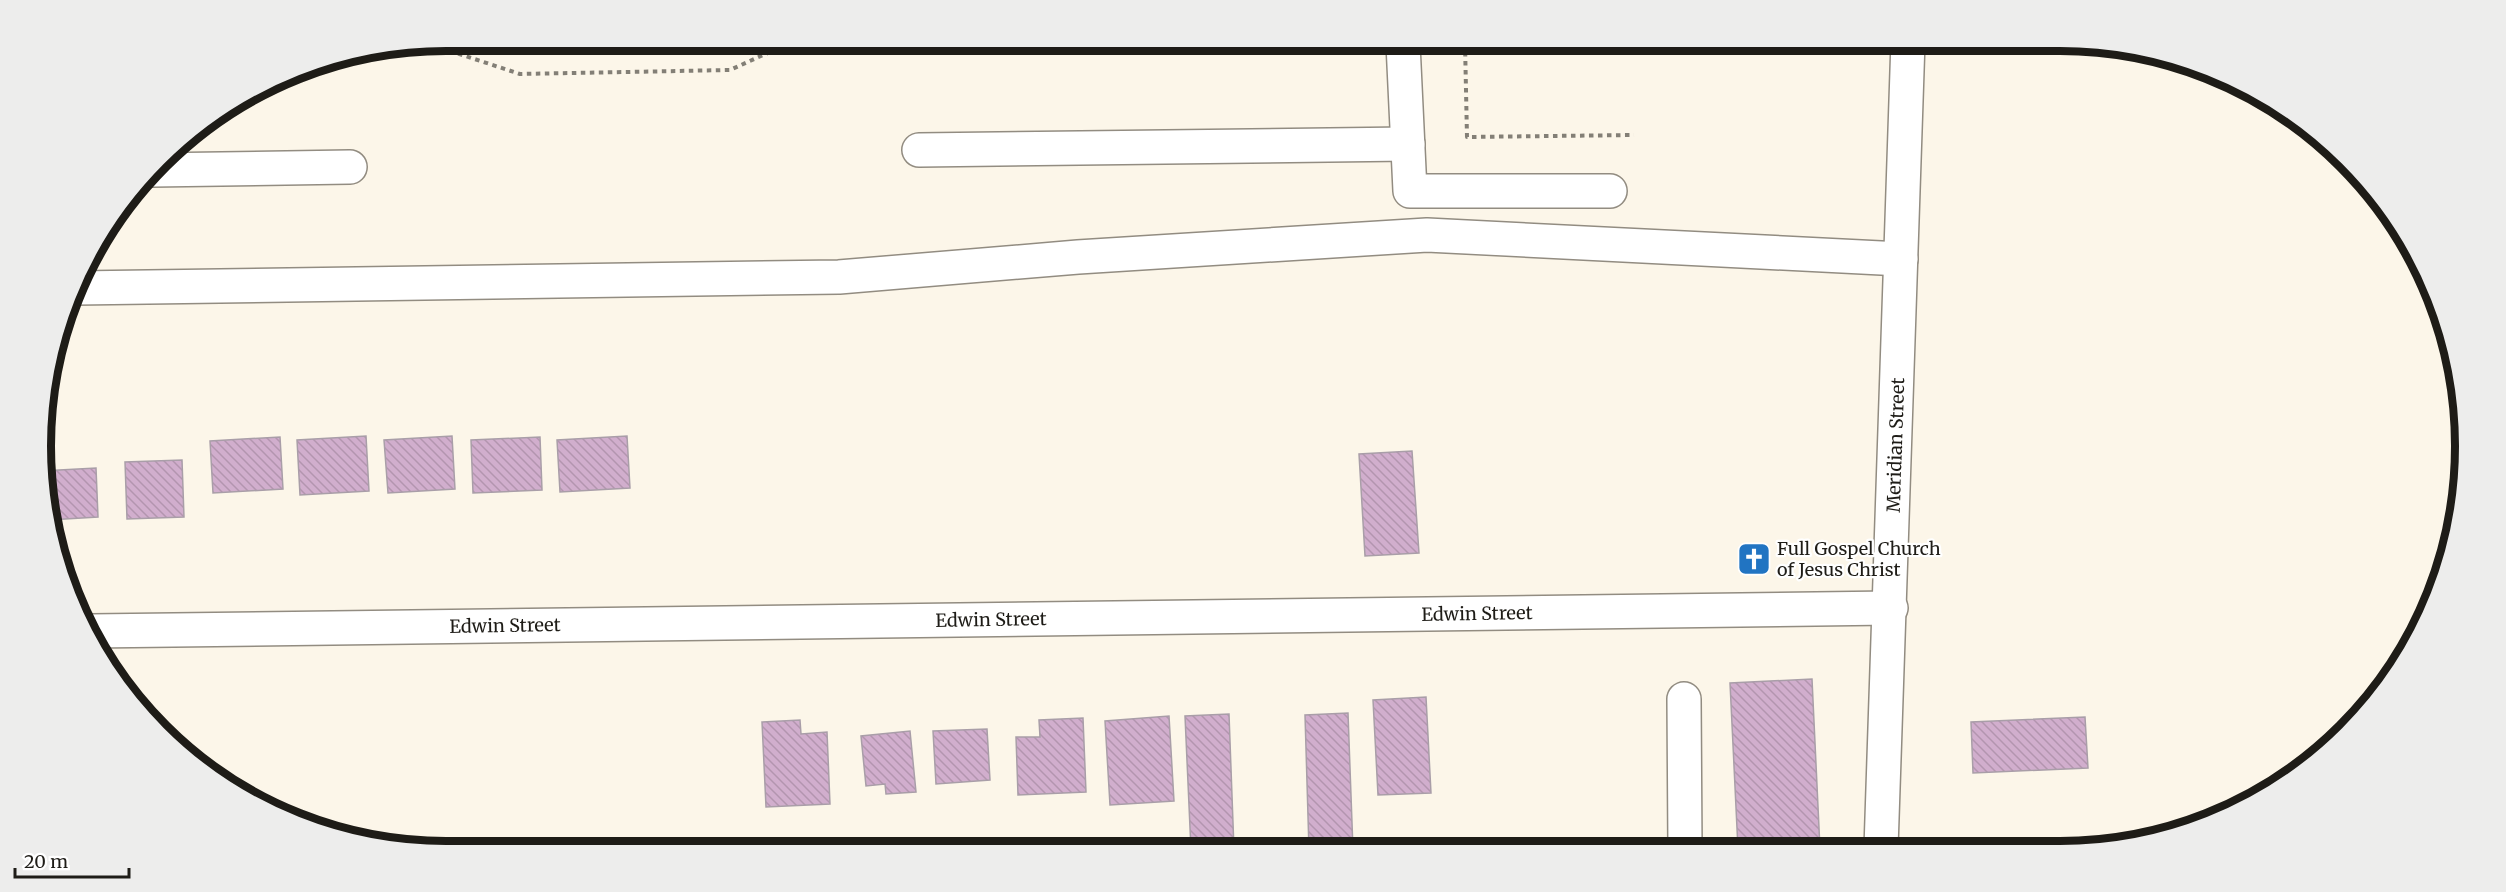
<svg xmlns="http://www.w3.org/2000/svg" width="2506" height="892" font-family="Merriweather,serif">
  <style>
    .building { fill: url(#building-back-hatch); stroke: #a99ea8; stroke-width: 1.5 }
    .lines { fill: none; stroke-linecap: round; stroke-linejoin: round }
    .minor-casing { stroke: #928c81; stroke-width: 36 }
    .path { stroke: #837f76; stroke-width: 4; stroke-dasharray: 4.5 4.5; stroke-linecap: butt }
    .minor { stroke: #fff; stroke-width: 33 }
    .labels { text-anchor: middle; stroke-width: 4.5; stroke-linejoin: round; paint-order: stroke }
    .street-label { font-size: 18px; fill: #1e1c17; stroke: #fff }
    .poi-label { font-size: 18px; fill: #1e1c17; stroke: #fff; text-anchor: start }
    .rim { fill: none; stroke: #1e1c17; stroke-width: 8 }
  </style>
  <defs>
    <pattern id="building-back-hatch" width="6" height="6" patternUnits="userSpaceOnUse" patternTransform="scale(1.5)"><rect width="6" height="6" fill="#d1aecd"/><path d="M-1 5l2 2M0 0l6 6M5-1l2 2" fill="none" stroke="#b395af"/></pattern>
  </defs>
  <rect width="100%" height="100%" fill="#fcf6e9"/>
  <g class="building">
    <path d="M366,436L369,491L300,495L297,440Z"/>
    <path d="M452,436L455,489L388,493L384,440Z"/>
    <path d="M627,436L630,488L560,492L557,440Z"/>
    <path d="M280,437L283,489L213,493L210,441Z"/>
    <path d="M540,437L542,490L473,493L471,440Z"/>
    <path d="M1412,451L1419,553L1365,556L1359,454Z"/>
    <path d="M182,460L184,517L127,519L125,462Z"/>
    <path d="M96,468L98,517L49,520L41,471Z"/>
    <path d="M1812,679L1820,849H1738L1730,683Z"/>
    <path d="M1426,697L1431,793L1378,795L1373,700Z"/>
    <path d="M1348,713L1353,850H1309L1305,715Z"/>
    <path d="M1229,714L1234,850H1191L1185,716Z"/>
    <path d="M1169,716L1174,801L1110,805L1105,721Z"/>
    <path d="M2085,717L2088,768L1973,773L1971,722Z"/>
    <path d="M1083,718L1086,792L1018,795L1016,737H1040L1039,720Z"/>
    <path d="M800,720L801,734L827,732L830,804L766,807L762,722Z"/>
    <path d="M987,729L990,780L936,784L933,731Z"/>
    <path d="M910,731L916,792L886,794L885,784L866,786L861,736Z"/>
  </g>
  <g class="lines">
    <g class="minor-casing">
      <g id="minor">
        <path d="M1403,44L1410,191H1610"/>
        <path d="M919,150L1408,144"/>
        <path d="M152,170L350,167"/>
        <path d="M76,288L839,277L1078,257L1427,235L1901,259"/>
        <path d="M91,631L1891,608"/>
        <path d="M1684,699L1685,849"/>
        <path d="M1881,848L1908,41"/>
      </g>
    </g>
    <g class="path">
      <path d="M1465,43L1467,137L1634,135"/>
      <path d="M441,48L520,74L730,70L783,46"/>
    </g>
    <use href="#minor" class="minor"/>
  </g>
  <defs>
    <g id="church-square" transform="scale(1.725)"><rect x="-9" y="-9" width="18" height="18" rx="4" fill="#2174c2" stroke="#fff"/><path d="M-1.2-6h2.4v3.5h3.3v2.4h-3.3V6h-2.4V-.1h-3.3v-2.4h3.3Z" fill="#fff"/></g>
  </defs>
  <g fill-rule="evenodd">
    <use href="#church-square" x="1754" y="559"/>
  </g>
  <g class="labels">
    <g class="street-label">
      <text transform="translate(1896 445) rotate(-88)" y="6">Meridian Street</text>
      <text transform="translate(1477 614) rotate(-1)" y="6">Edwin Street</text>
      <text transform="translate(991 620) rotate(-1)" y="6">Edwin Street</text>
      <text transform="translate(505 626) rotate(-1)" y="6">Edwin Street</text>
    </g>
    <g class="poi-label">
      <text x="1777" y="555">Full Gospel Church<tspan x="1777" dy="21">of Jesus Christ</tspan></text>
    </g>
  </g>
  <path d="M0 0H2506V892H0ZM446 51H2060A395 395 0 0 1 2455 446V446A395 395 0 0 1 2060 841H446A395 395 0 0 1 51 446V446A395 395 0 0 1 446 51Z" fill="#ededec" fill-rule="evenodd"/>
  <path class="rim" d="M446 51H2060A395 395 0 0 1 2455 446V446A395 395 0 0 1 2060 841H446A395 395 0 0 1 51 446V446A395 395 0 0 1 446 51Z"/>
  <path d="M15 868v9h114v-9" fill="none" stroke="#1e1c17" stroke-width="3"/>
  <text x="24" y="868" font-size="18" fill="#1e1c17" stroke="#ffffff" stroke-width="4.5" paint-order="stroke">20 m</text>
</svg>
